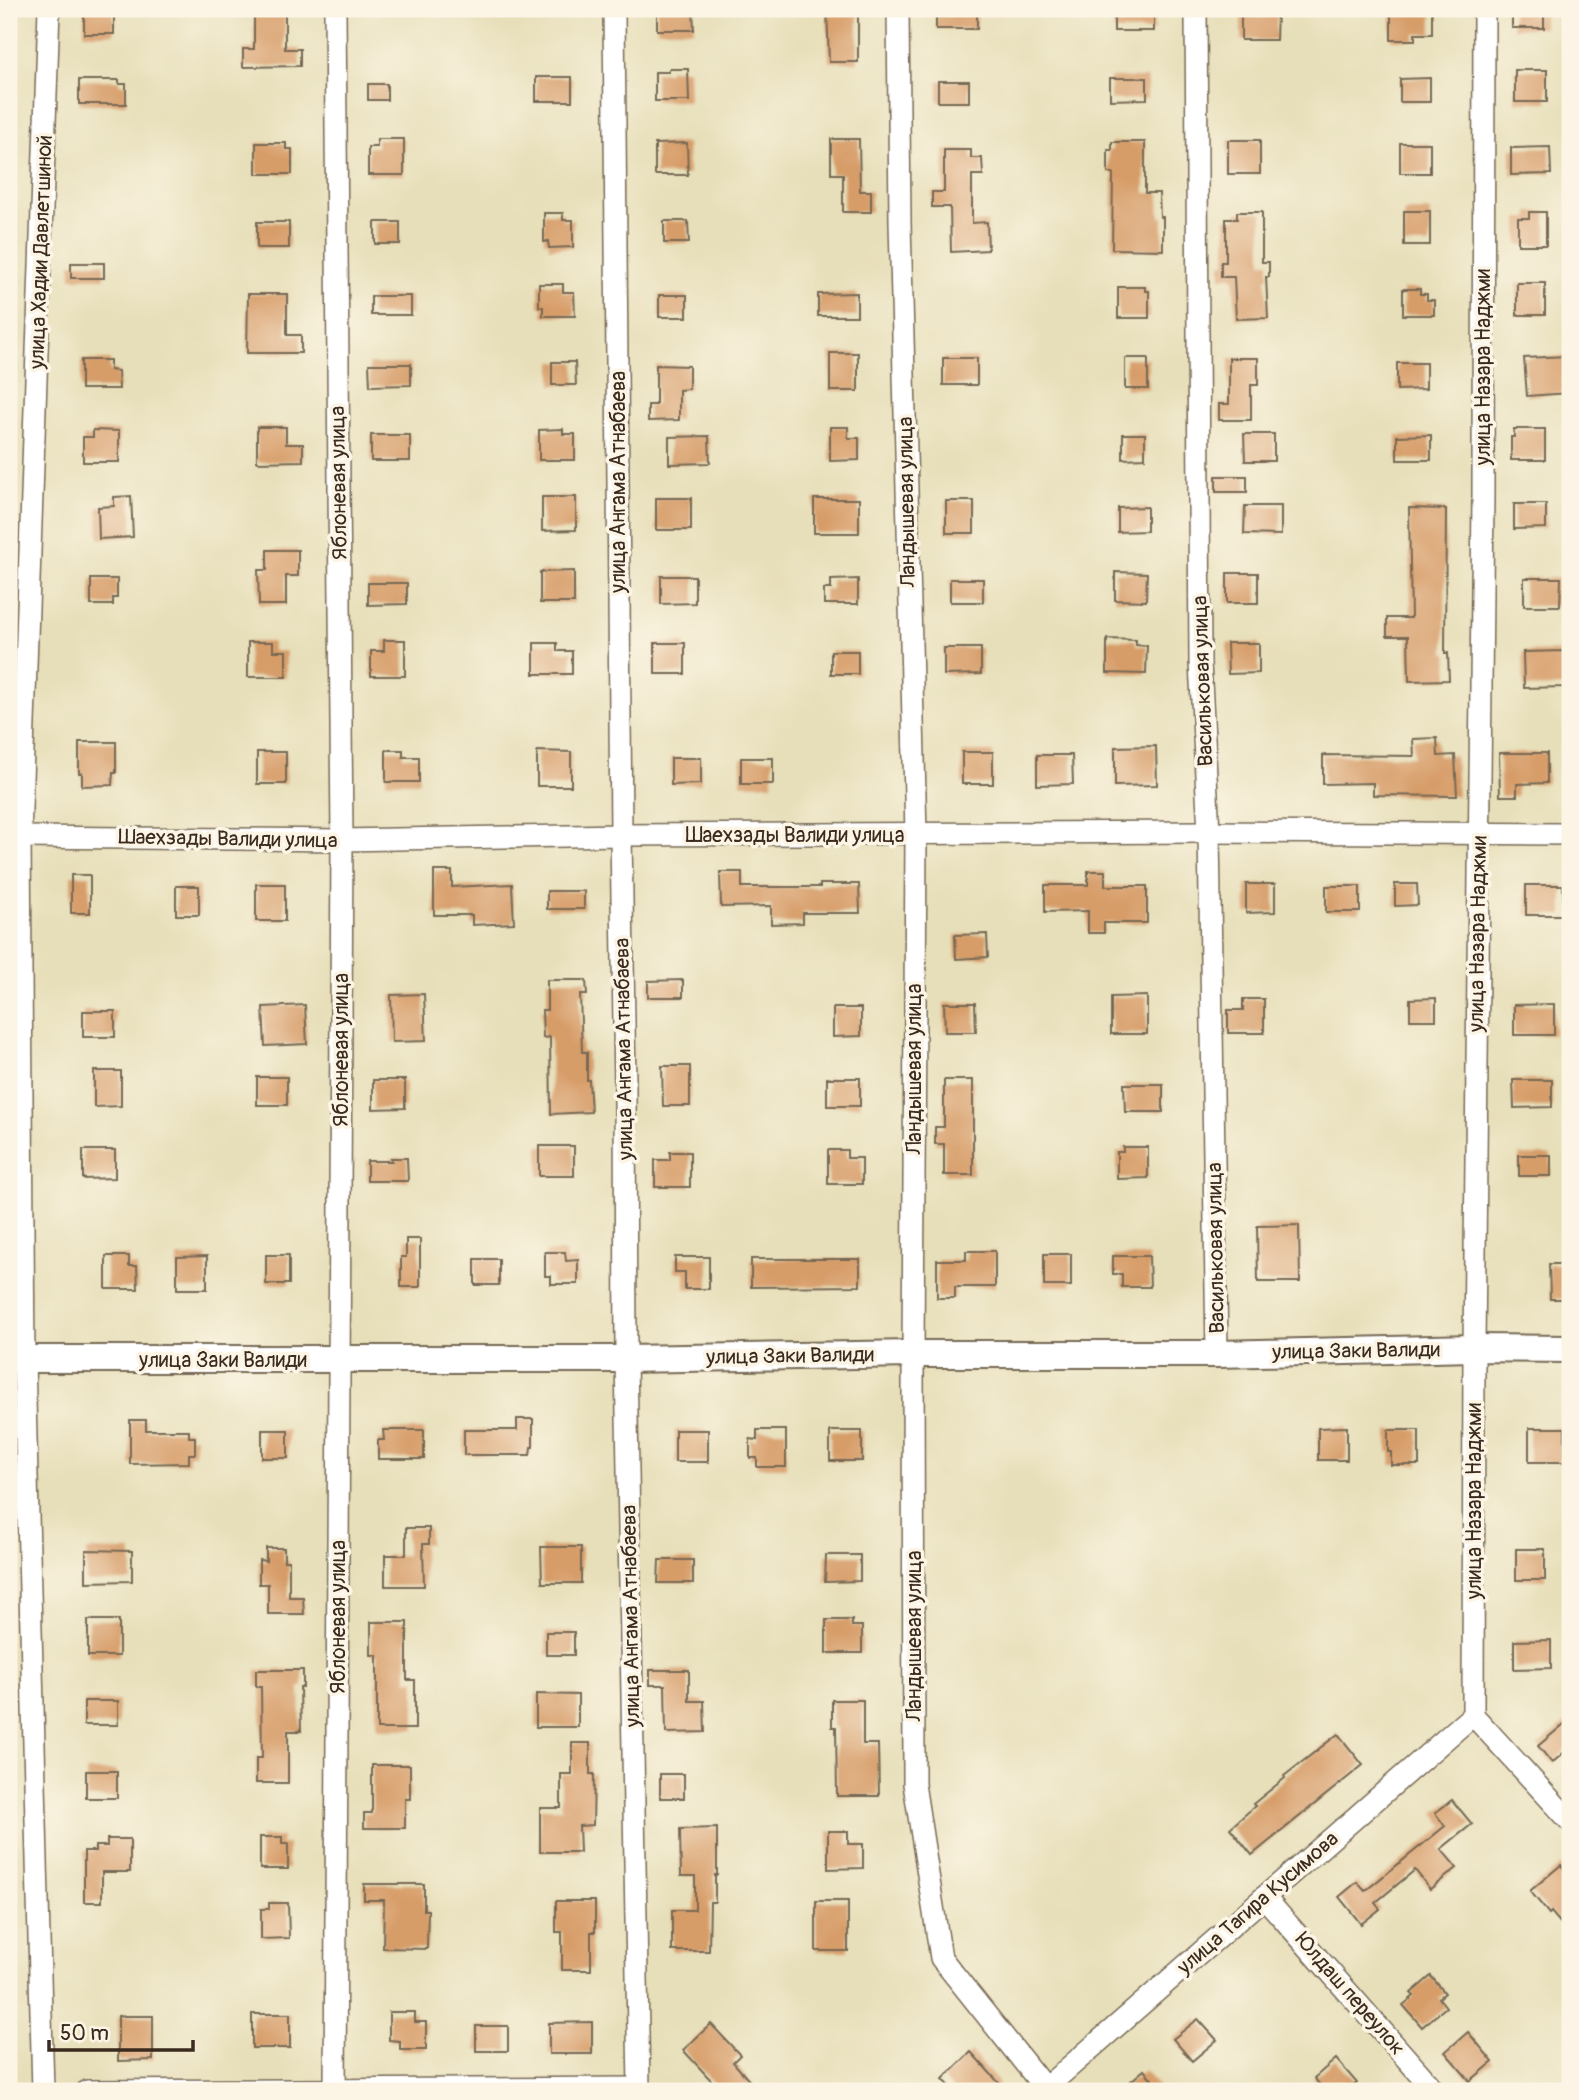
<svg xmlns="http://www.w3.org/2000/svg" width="1579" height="2100" viewBox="0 0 1579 2100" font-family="Pangolin,sans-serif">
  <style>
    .building { fill: #d79d69 }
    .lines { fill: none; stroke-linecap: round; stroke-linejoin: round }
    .minor-casing { stroke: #776954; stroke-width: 24 }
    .tertiary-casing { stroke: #776954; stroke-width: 30 }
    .minor { stroke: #fff; stroke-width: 21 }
    .tertiary { stroke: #fff; stroke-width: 26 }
    .labels { text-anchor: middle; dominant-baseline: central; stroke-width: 7; stroke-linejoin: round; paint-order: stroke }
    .street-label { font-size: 21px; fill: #3b2a1e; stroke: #fcf5e5 }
  </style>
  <rect width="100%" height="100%" fill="#fcf5e5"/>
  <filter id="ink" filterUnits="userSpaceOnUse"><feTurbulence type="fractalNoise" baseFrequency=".0143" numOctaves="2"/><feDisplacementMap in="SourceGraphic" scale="14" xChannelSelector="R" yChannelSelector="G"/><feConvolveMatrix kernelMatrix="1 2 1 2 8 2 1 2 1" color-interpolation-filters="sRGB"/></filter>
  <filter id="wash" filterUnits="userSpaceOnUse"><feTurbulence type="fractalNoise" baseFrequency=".00686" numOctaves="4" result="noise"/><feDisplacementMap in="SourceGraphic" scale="28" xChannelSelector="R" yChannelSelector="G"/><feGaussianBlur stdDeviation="1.57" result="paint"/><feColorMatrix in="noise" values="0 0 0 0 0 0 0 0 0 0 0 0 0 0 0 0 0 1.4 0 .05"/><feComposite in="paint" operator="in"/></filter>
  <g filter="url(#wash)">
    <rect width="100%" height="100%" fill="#e7dfb9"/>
    <g id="blocks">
      <g class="building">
        <polygon points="84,9 114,10 114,34 84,34"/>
        <polygon points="254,9 285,10 285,49 300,49 300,66 243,67 243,49 254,49"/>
        <polygon points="657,9 693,9 694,30 657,30"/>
        <polygon points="827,9 858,9 858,62 829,62"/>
        <polygon points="948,9 977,9 977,29 936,29 936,11 948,11"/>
        <rect x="1114" y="9" width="40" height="22"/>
        <polygon points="1391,9 1432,9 1432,34 1415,34 1415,40 1391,40"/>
        <rect x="1512" y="9" width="32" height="19"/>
        <polygon points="1241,11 1277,11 1276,40 1241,40"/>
        <polygon points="669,69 688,69 689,101 655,101 655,72 669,72"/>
        <rect x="1515" y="70" width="32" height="32"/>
        <rect x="536" y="77" width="36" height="24"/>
        <polygon points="1110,78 1147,78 1147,99 1110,100"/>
        <polygon points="1430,78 1430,102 1400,102 1400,79"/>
        <polygon points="79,80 119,80 119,84 126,84 126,104 79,104"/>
        <rect x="938" y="81" width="31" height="21"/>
        <rect x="368" y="84" width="19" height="16"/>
        <polygon points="377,139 404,139 404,175 368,175 368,147 377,147"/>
        <polygon points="831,139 859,139 860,191 871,191 871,212 843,212 843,174 831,174"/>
        <rect x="1228" y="140" width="32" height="34"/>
        <polygon points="1112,142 1145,142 1145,193 1159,193 1160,217 1163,217 1163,250 1112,249 1113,173 1108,173 1108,150 1112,150"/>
        <polygon points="256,143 286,143 286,149 292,149 292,174 256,174"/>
        <polygon points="687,143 688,175 655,175 655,144"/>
        <rect x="1400" y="143" width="30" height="30"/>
        <polygon points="1550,147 1551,174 1511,175 1511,148"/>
        <polygon points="944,150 971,150 971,158 982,158 983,175 972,175 972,223 987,222 988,250 951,252 950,207 932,207 932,192 944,192"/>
        <rect x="1404" y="211" width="26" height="34"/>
        <polygon points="1237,212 1262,212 1262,262 1269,262 1269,277 1266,277 1268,318 1236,319 1234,277 1221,277 1221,262 1226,262 1226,219 1237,219"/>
        <polygon points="1529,212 1546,212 1546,245 1518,245 1518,218 1529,218"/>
        <polygon points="544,213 563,213 563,220 573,220 573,247 549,248 548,241 544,242"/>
        <polygon points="664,221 688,221 689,243 664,243"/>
        <rect x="257" y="222" width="32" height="26"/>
        <rect x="375" y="222" width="25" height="22"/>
        <rect x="71" y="263" width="33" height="15"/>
        <rect x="1517" y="283" width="28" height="32"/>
        <polygon points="539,284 563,284 563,292 574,292 575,316 543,316 543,307 539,307"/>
        <polygon points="1118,287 1145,287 1145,291 1149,291 1149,318 1118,318"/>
        <polygon points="1403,289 1420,289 1420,294 1427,294 1427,300 1434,300 1434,315 1403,315"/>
        <polygon points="857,293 857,316 818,316 818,294"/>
        <polygon points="248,294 287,294 287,335 301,335 301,353 247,353"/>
        <rect x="659" y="295" width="28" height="22"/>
        <rect x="371" y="296" width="40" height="19"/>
        <rect x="830" y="353" width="28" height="38"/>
        <polygon points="1567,356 1569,393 1527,396 1524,358"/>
        <rect x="943" y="358" width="34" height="27"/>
        <rect x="1125" y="358" width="23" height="31"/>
        <polygon points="1229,358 1258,358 1258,385 1251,385 1251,420 1219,420 1219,404 1229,404"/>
        <polygon points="81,360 110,360 110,370 118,371 119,389 81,389"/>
        <polygon points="552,362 575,362 576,385 552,385"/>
        <polygon points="1397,363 1426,363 1426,389 1397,390"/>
        <polygon points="369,364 411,364 411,385 370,386"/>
        <polygon points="656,365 689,366 689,389 679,390 679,420 648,421 648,405 656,405"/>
        <polygon points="257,427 286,427 286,444 303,444 303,461 257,462"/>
        <polygon points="830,427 848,427 848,438 859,438 859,460 830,461"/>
        <polygon points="563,429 563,434 575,434 575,460 539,460 539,430"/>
        <polygon points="1514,429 1545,429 1545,460 1511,460 1511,437 1514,437"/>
        <polygon points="93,430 119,431 119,462 83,462 83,437 93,437"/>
        <polygon points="1123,434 1145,434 1145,458 1123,459"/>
        <polygon points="1244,434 1274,434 1274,461 1245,461"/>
        <rect x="371" y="435" width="39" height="26"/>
        <polygon points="1431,435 1431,460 1397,460 1397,436"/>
        <polygon points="709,436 710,463 669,464 669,437"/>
        <rect x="1216" y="476" width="31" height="16"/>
        <polygon points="131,496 133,537 99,539 98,507 114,506 114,497"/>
        <polygon points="542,497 576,497 576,530 542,531"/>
        <rect x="656" y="498" width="35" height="32"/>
        <rect x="814" y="499" width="45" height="34"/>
        <rect x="946" y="501" width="28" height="32"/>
        <polygon points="1514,504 1546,504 1546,528 1514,529"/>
        <polygon points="1245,506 1281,506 1281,535 1244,534"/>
        <polygon points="1147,507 1147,531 1118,532 1118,508"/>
        <polygon points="1409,508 1446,509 1445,653 1448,653 1449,680 1409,681 1408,636 1387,636 1387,618 1411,618"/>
        <polygon points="267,550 298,550 298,576 286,576 286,605 259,605 258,570 267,570"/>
        <polygon points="574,571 574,603 540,603 540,572"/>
        <polygon points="1115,572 1147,573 1146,601 1115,600"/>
        <rect x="1227" y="573" width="31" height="30"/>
        <polygon points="661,576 695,576 695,603 661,604"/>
        <polygon points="1524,578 1561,578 1560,606 1524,606"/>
        <polygon points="91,579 117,579 117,598 113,598 113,605 91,605"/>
        <polygon points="858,579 858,604 824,604 824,589 831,589 831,580"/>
        <rect x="950" y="579" width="33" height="23"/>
        <polygon points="368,583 407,583 407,604 368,605"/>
        <polygon points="1107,639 1136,640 1136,645 1147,646 1146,674 1107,673"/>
        <polygon points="384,640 405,640 405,676 371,676 371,651 384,651"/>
        <polygon points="248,642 273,642 273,651 286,651 286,677 248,677"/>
        <polygon points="534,643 557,643 557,651 572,651 572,674 534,674"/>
        <rect x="655" y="643" width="30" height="31"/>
        <polygon points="1227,643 1259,643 1259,673 1228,674"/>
        <polygon points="944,648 981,648 981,674 944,675"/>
        <rect x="831" y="651" width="27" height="23"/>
        <polygon points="1565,651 1565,687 1524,688 1523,652"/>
        <polygon points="1437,738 1438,756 1455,755 1457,796 1373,795 1373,783 1323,784 1323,755 1414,756 1413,739"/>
        <polygon points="79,742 116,742 116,773 113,773 112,785 82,786 82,773 79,773"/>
        <polygon points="1156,746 1157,785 1115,786 1115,747"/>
        <polygon points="386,750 403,750 403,757 419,757 419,782 386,782"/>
        <polygon points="537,751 571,752 571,786 537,786"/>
        <rect x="257" y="752" width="29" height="32"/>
        <rect x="962" y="752" width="31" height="32"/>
        <polygon points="1499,753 1547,753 1547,783 1517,784 1517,796 1500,796"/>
        <polygon points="1037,755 1072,755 1073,784 1037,785"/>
        <polygon points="671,758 701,758 701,784 671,785"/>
        <rect x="741" y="758" width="32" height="26"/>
        <polygon points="434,871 452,871 452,887 512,884 514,923 472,925 472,915 434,915"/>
        <polygon points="1088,871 1105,871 1105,886 1147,886 1147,923 1104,923 1104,933 1088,933 1088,911 1045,912 1045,885 1088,885"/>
        <polygon points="720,872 742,872 742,887 820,887 820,884 859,884 860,913 803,913 803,923 771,924 771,906 721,907"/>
        <rect x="71" y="875" width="19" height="38"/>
        <rect x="256" y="884" width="29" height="37"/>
        <polygon points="1246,884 1275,884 1275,912 1246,913"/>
        <polygon points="1395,884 1417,884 1418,905 1395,906"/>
        <rect x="1526" y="885" width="37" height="30"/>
        <rect x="176" y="886" width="23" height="29"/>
        <rect x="1326" y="886" width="34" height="26"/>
        <rect x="547" y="891" width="37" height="18"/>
        <polygon points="987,934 988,957 956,959 955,935"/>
        <polygon points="547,980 586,980 587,995 580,995 582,1052 587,1052 587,1080 589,1080 591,1112 551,1114 550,1037 543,1038 542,1010 547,1010"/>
        <polygon points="683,980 683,997 648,997 648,981"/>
        <polygon points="424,994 426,1041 392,1042 391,995"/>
        <polygon points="1147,996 1147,1034 1111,1034 1111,997"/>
        <polygon points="1436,998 1436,1020 1410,1020 1410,999"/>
        <polygon points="1243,999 1264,999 1264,1033 1228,1033 1228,1010 1243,1010"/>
        <polygon points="944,1003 975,1003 976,1032 945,1032"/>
        <polygon points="1554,1004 1554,1035 1514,1035 1514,1005"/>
        <polygon points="305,1005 307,1044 265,1046 263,1007"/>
        <polygon points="833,1008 861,1008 861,1036 833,1037"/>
        <rect x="83" y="1011" width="32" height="26"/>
        <polygon points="662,1066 690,1066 690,1106 663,1106"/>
        <polygon points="94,1071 121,1071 121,1106 94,1107"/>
        <rect x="257" y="1077" width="30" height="28"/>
        <rect x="827" y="1078" width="33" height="28"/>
        <polygon points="373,1080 405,1080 405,1108 373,1109"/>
        <polygon points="944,1080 973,1080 973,1175 944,1175 944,1144 935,1144 935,1127 944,1127"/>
        <polygon points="1513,1080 1552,1080 1552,1107 1514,1108"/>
        <polygon points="1124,1084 1163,1084 1163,1112 1125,1112"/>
        <rect x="539" y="1146" width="35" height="30"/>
        <polygon points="1123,1147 1148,1147 1148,1178 1117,1179 1117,1152 1123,1152"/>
        <polygon points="83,1150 115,1150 115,1178 83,1179"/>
        <polygon points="828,1150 847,1150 847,1158 862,1158 862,1184 828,1184"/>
        <polygon points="670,1152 690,1152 690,1187 655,1187 655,1160 670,1160"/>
        <rect x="1519" y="1155" width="32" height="21"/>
        <polygon points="391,1158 407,1158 408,1181 367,1181 367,1161 392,1161"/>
        <polygon points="1299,1225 1300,1282 1258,1282 1257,1226"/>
        <polygon points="406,1239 420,1239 420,1287 401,1287 401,1257 406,1257"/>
        <polygon points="966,1251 995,1251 995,1287 955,1287 955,1298 937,1298 937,1260 966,1260"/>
        <polygon points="545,1252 565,1252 566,1261 578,1260 578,1284 551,1284 551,1276 545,1276"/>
        <rect x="1044" y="1254" width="27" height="32"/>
        <rect x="266" y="1255" width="23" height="29"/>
        <polygon points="106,1256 129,1256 129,1266 137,1266 138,1289 106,1289"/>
        <polygon points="207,1256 207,1289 177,1289 177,1257"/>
        <polygon points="1113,1256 1149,1256 1150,1287 1122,1287 1122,1274 1113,1274"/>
        <polygon points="675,1257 709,1257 709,1289 685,1289 685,1272 675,1272"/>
        <rect x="475" y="1259" width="24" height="26"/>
        <polygon points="751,1259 860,1259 860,1286 751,1287"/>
        <polygon points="1549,1264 1570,1264 1570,1299 1550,1299"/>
        <polygon points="517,1419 533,1419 533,1447 531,1447 530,1455 464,1455 464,1430 517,1430"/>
        <polygon points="130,1420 146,1420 146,1430 189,1430 189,1437 195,1437 195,1454 189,1454 189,1463 130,1464"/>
        <polygon points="1347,1427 1347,1460 1318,1460 1318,1428"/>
        <rect x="1529" y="1428" width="36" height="34"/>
        <rect x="262" y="1430" width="26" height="28"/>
        <polygon points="383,1430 424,1430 424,1459 378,1459 378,1440 384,1440"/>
        <rect x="675" y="1430" width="33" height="32"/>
        <polygon points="757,1430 786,1430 786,1467 757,1467 757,1458 750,1458 750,1439 757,1440"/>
        <polygon points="1388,1430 1419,1430 1419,1465 1391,1465 1391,1452 1388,1452"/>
        <rect x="830" y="1431" width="32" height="30"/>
        <polygon points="406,1528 429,1528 429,1544 423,1544 424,1586 385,1586 385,1555 406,1555"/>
        <polygon points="541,1547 581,1547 581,1583 542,1583"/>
        <polygon points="266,1548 284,1548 284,1561 289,1561 289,1597 303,1597 304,1614 268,1614 268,1584 259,1584 259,1560 266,1561"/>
        <rect x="1516" y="1549" width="29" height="31"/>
        <polygon points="86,1550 132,1551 132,1581 86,1582"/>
        <polygon points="826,1555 860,1555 860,1581 825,1582"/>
        <polygon points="659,1560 693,1560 693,1583 658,1583"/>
        <rect x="88" y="1620" width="31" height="36"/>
        <polygon points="826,1620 852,1620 852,1626 862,1626 862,1653 826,1653"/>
        <polygon points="371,1622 407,1622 407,1680 415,1680 415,1729 377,1729 377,1655 371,1655"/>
        <rect x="546" y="1632" width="28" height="23"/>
        <polygon points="1551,1640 1551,1668 1514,1669 1514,1641"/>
        <polygon points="256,1670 303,1670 303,1687 300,1687 301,1731 288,1731 288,1783 256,1783 256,1758 262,1758 261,1687 256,1687"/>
        <polygon points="650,1670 689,1670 689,1701 704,1701 705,1732 666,1733 665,1685 650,1685"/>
        <polygon points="536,1694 578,1695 578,1727 536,1727"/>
        <polygon points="832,1700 863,1700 863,1744 878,1744 879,1796 837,1796 836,1727 832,1727"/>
        <rect x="84" y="1701" width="34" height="24"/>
        <polygon points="1570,1719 1570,1747 1552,1763 1538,1746"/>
        <polygon points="1338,1734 1363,1765 1252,1855 1230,1828 1255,1806 1253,1804 1285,1778 1284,1776"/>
        <polygon points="572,1743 590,1743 590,1774 594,1774 593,1825 579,1826 580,1852 540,1852 540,1808 561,1808 561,1774 572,1774"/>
        <polygon points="372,1765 410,1765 410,1799 405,1799 405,1828 364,1828 364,1813 372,1813"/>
        <rect x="86" y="1771" width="31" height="27"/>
        <rect x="660" y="1774" width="24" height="24"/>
        <polygon points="1452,1800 1472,1824 1441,1849 1457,1868 1430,1889 1415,1870 1375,1903 1380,1909 1361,1924 1339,1897 1357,1882 1365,1891 1445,1826 1435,1813"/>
        <polygon points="717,1828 717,1875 715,1875 715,1902 710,1902 709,1951 672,1951 672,1910 695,1910 695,1876 681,1876 680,1829"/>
        <polygon points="828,1831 848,1831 848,1844 863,1844 863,1868 828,1869"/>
        <polygon points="260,1837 282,1837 282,1844 288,1844 288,1869 260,1869"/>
        <polygon points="107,1839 130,1839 130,1872 102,1872 102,1902 84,1902 84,1851 95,1851 95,1846 107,1846"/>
        <polygon points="1561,1865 1570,1876 1570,1934 1551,1912 1549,1914 1530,1891"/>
        <polygon points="364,1884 424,1884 424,1910 428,1910 427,1949 383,1948 384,1900 364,1900"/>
        <polygon points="556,1901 595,1901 595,1932 591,1932 591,1970 562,1970 562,1932 556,1932"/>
        <rect x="816" y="1901" width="32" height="50"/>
        <polygon points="269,1903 288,1903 289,1938 261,1939 261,1909 269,1909"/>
        <polygon points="1431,1976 1445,1993 1439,1998 1446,2007 1422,2027 1403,2005 1414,1996 1411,1993"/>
        <polygon points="389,2012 415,2012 415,2022 426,2022 426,2050 400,2050 400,2041 389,2040"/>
        <rect x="252" y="2014" width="38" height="34"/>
        <polygon points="118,2016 153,2016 153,2060 118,2061"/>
        <polygon points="1198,2019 1217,2040 1192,2061 1173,2039"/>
        <polygon points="592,2022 592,2054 549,2054 549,2023"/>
        <polygon points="711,2024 740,2055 733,2062 758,2091 721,2091 683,2050"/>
        <rect x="476" y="2026" width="32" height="25"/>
        <polygon points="1468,2032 1493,2062 1470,2081 1445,2052"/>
        <polygon points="971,2052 1000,2084 992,2091 954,2091 943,2079"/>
        <polygon points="1336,2059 1357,2083 1347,2091 1325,2091 1314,2078"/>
        <polygon points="1144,2070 1162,2091 1119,2091"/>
      </g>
    </g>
  </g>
  <g filter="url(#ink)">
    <use href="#blocks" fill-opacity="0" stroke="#776954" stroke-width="2"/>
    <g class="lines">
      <g class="minor-casing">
        <g id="minor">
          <polyline points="614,9 621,835 625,1086 626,1359 639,2088"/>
          <polyline points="898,9 900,222 916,834 913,1354 914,1784 941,1958 1047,2091"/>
          <polyline points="1196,9 1200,663 1209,832 1217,1354"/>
          <polyline points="1484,9 1483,496 1474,1348 1473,1715 1570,1821"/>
          <polyline points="20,837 342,840 621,835 1209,832 1570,834"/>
          <polyline points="1264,1897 1435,2091"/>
          <polyline points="43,2091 24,1360 20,837 49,9"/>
          <polyline points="87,2091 639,2088 642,2091"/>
          <polyline points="335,2091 342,840 335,9"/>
          <polyline points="1042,2091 1473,1715"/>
        </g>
      </g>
      <g class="tertiary-casing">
        <polyline id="tertiary" points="9,1359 626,1359 913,1354 1217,1354 1474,1348 1570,1349"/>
      </g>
      <use href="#minor" class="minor"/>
      <use href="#tertiary" class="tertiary"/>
    </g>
  </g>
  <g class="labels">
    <g class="street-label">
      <text transform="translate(41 252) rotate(-88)">улица Хадии Давлетшиной</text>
      <text transform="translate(1483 367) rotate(-90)">улица Назара Наджми</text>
      <text transform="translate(618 482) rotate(-90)">улица Ангама Атнабаева</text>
      <text transform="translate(339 483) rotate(-91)">Яблоневая улица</text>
      <text transform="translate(907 502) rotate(-91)">Ландышевая улица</text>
      <text transform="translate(1203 681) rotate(-92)">Васильковая улица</text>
      <text x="795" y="835">Шаехзады Валиди улица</text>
      <text transform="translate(228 839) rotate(1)">Шаехзады Валиди улица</text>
      <text transform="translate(1478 934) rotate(-89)">улица Назара Наджми</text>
      <text transform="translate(624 1049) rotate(-91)">улица Ангама Атнабаева</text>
      <text transform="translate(341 1050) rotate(-90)">Яблоневая улица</text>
      <text transform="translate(914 1069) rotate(-90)">Ландышевая улица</text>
      <text transform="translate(1216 1248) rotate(-91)">Васильковая улица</text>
      <text transform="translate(1356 1351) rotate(-1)">улица Заки Валиди</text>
      <text transform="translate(790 1356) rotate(-1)">улица Заки Валиди</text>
      <text x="223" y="1360">улица Заки Валиди</text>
      <text transform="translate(1474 1501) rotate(-90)">улица Назара Наджми</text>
      <text transform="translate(631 1616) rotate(-91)">улица Ангама Атнабаева</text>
      <text transform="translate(338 1617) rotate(-90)">Яблоневая улица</text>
      <text transform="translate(914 1636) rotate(-90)">Ландышевая улица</text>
      <text transform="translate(1258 1903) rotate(-41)">улица Тагира Кусимова</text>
      <text transform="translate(1350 1994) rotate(49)">Юлдаш переулок</text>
    </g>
  </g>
  <rect width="1579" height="2100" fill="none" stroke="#fcf5e5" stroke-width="35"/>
  <path d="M49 2040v10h144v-10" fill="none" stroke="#3b2a1e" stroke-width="3.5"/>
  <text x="60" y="2040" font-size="21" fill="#3b2a1e" stroke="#fcf5e5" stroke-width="5" paint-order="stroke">50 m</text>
</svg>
